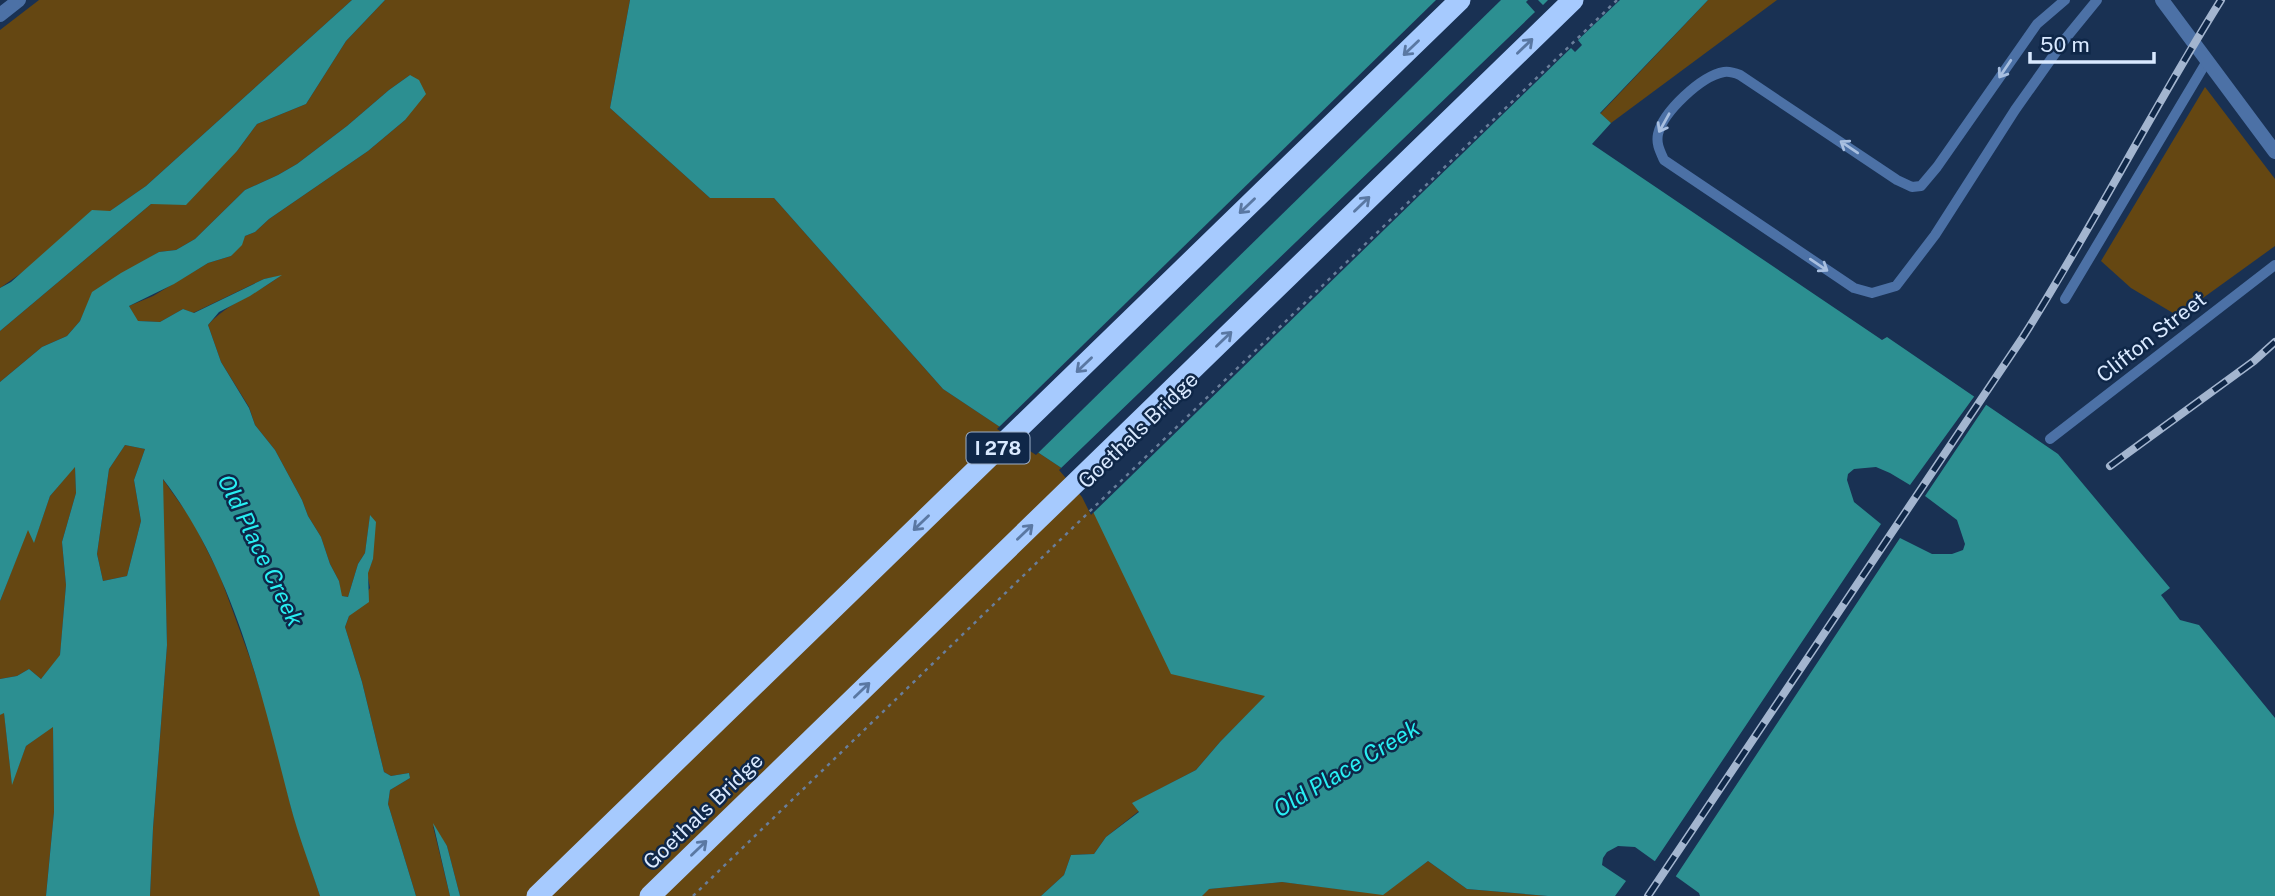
<svg xmlns="http://www.w3.org/2000/svg" width="2275" height="896" viewBox="0 0 2275 896" font-family="'Public Sans',sans-serif">
  <style>
    .green { fill: #654712 }
    .water { fill: #2c8f91; fill-rule: evenodd }
    .pier { fill: #193153 }
    .lines { fill: none; stroke-linecap: round; stroke-linejoin: round }
    .path { stroke: #697e9b; stroke-width: 2.5; stroke-dasharray: 3.5 5; stroke-linecap: butt }
    .service { stroke: #4c71a6; stroke-width: 10 }
    .minor { stroke: #4c71a6; stroke-width: 14 }
    .motorway { stroke: #a6cafe; stroke-width: 21 }
    .rail-casing { stroke: #a3b5cf; stroke-width: 8 }
    .rail { stroke: #0f2748; stroke-width: 5; stroke-dasharray: 16; stroke-linecap: butt }
    .oneway { stroke: #5a78a3 }
    .oneway2 { stroke: #a8bfe0 }
    .labels { text-anchor: middle; dominant-baseline: central; stroke-width: 5; stroke-linejoin: round; paint-order: stroke }
    .shield { fill: #0f2748; stroke: #9cafc8; stroke-width: 2 }
    .shield-label { font-size: 19px; font-weight: bold; fill: #d9e9ff }
    .street-label { font-size: 21px; fill: #d9e9ff; stroke: #0f2748 }
    .water-label { font-size: 23px; font-style: italic; fill: #28eff3; stroke: #0f2748 }
  </style>
  <rect width="100%" height="100%" fill="#193153"/>
  <g class="green">
    <polygon points="39,0 352,0 146,186 0,288 0,30"/>
    <path d="M385 0H630L610 108 710 198H774L943 389 1063 469 1266 696 1220 742 1196 770 1133 803 1139 811 1106 837 1094 854 1071 855 1064 875 1041 896H460L447 846 433 826 450 896H416L388 804 390 790 410 778 409 773 391 776 384 772 362 682 345 627 349 616 370 588 367 573 373 559 370 516 365 553 358 564 348 597 341 596 339 581 330 564 321 537 308 516 302 500 275 450 255 425 249 407 221 362 208 325C227 303 257 294 280 276L264 279 193 313 183 309 160 322 137 321 129 306 153 296 208 263 231 256 245 236 255 232 269 219 368 151 405 120 410 75 389 90 347 126 297 164 278 175 245 190 195 239 176 250 159 252 93 292 80 321 67 336 42 347 0 382V331L151 204 237 151 257 124 306 104 346 41Z"/>
    <polygon points="1708,0 1777,0 1611,123 1600,114"/>
    <polygon points="2205,87 2275,179 2275,246 2178,316 2131,288 2101,261"/>
    <polygon points="125,445 145,449 134,480 141,521 127,576 103,581 97,554 109,469"/>
    <polygon points="75,466 76,493 62,542 66,585 60,656 41,679 29,669 17,676 0,679 0,601 28,528 34,542 50,496"/>
    <polygon points="162,478 192,520 220,576 251,661 273,731 291,807 320,896 150,896 153,828 167,645"/>
    <polygon points="4,712 12,783 26,746 53,726 54,812 46,896 0,896 0,715"/>
    <polygon points="1428,861 1467,889 1548,896 1202,896 1208,889 1282,882 1383,894"/>
  </g>
  <g class="water">
    <polygon points="352,0 385,0 346,41 306,104 257,124 237,151 186,205 151,204 0,331 0,288 11,282 92,210 110,211 146,186"/>
    <polygon points="630,0 1708,0 1600,113 1611,123 1592,144 1882,340 1887,337 2058,454 2170,588 2161,595 2180,620 2199,625 2275,718 2275,896 1700,896 1699,893 1635,847 1618,846 1607,852 1603,858 1602,865 1626,881 1615,896 1548,896 1467,889 1428,861 1383,895 1282,882 1209,889 1202,896 1041,896 1064,875 1071,855 1094,854 1106,837 1139,812 1132,803 1196,770 1220,742 1265,696 1171,674 1085,495 1063,469 943,389 774,198 710,198 610,108"/>
    <path d="M410 75 419 80 426 94 405 120 368 151 269 219 255 232 245 236 242 245 231 256 208 263 174 284 129 306 138 321 160 322 183 309 194 313 264 279 282 275 250 296 219 312 208 325 221 362 249 408 255 425 275 450 302 500 308 516 321 537 330 564 339 581 342 596 348 597 358 564 365 553 370 515 376 522 373 559 368 573 369 602 349 616 345 627 362 682 384 772 391 776 409 773 410 778 390 790 388 804 416 896H320C310 865 298 835 290 804 261 692 235 573 163 479L167 645 153 828 150 896H46L54 812 53 727 26 746 12 785 4 713 0 715V679L17 676 29 669 41 679 60 655 66 585 62 542 76 493 75 467 50 496 34 543 28 530 0 601V382L42 347 67 336 80 321 92 292 121 273 159 252 176 250 195 239 245 190 278 175 297 164 347 126 389 90ZM125 445 145 449 134 480 141 521 127 576 103 581 97 554 109 469Z"/>
    <polygon points="433,823 447,846 460,896 450,896"/>
  </g>
  <g class="pier">
    <polygon points="1436,0 1501,0 1036,455 997,429"/>
    <polygon points="1528,0 1538,0 1543,5 1548,0 1620,0 1578,40 1582,45 1575,52 1571,48 1091,515 1082,497 1059,470 1535,12 1526,2"/>
    <polygon points="1976,394 1988,402 1925,496 1957,520 1965,544 1963,550 1952,554 1932,554 1900,538 1674,879 1653,864 1881,524 1854,502 1847,480 1848,474 1854,469 1876,467 1890,473 1910,485"/>
  </g>
  <g class="lines">
    <polyline class="path" points="693,896 1617,0"/>
    <g class="service">
      <path d="M2065 0 2037 24 1937 167 1921 186 1912 187 1897 180 1740 75C1735 73 1730 71 1724 72 1701 76 1663 112 1658 134 1656 144 1660 151 1664 160L1854 288 1872 293 1896 286 1935 235 2015 110 2066 38 2097 0"/>
      <polyline points="2065,299 2207,61"/>
      <polyline points="2050,439 2275,265"/>
    </g>
    <g class="minor">
      <polyline points="2162,0 2275,152"/>
      <polyline points="0,15 19,0"/>
    </g>
    <g class="motorway">
      <polyline points="537,896 1460,0"/>
      <polyline points="650,896 1573,0"/>
    </g>
    <g class="rail-casing">
      <g id="rail">
        <polyline points="2110,466 2254,361 2275,342"/>
        <path d="M1648 896 2023 337C2093 226 2152 110 2221 0"/>
      </g>
    </g>
    <use href="#rail" class="rail"/>
  </g>
  <defs><path id="oneway-shaft" d="M-6 0H5M1.5-3L5.5 0L1.5 3" fill="none" stroke-width="1.6" stroke-linecap="round" stroke-linejoin="round" transform="scale(1.75)"/></defs>
  <g class="oneway">
    <use href="#oneway-shaft" transform="translate(1525 46) rotate(-44)"/>
    <use href="#oneway-shaft" transform="translate(1411 48) rotate(136)"/>
    <use href="#oneway-shaft" transform="translate(1362 204) rotate(-44)"/>
    <use href="#oneway-shaft" transform="translate(1247 206) rotate(136)"/>
    <use href="#oneway-shaft" transform="translate(1224 339) rotate(-44)"/>
    <use href="#oneway-shaft" transform="translate(1084 365) rotate(136)"/>
    <use href="#oneway-shaft" transform="translate(921 523) rotate(136)"/>
    <use href="#oneway-shaft" transform="translate(1025 532) rotate(-44)"/>
    <use href="#oneway-shaft" transform="translate(862 690) rotate(-44)"/>
    <use href="#oneway-shaft" transform="translate(699 848) rotate(-44)"/>
  </g>
  <g class="oneway2">
    <use href="#oneway-shaft" transform="translate(2005 69) rotate(124)"/>
    <use href="#oneway-shaft" transform="translate(1664 123) rotate(119)"/>
    <use href="#oneway-shaft" transform="translate(1849 147) rotate(-146)"/>
    <use href="#oneway-shaft" transform="translate(1819 265) rotate(34)"/>
  </g>
  <g class="labels">
    <rect class="shield" x="966.5" y="432.5" width="63" height="31" rx="5"/>
    <g class="shield-label">
      <text x="998" y="448">I 278</text>
    </g>
    <g class="street-label">
      <text transform="translate(2151 337) rotate(-38)">Clifton Street</text>
      <text transform="translate(1138 430) rotate(-44)">Goethals Bridge</text>
      <text transform="translate(703 811) rotate(-44)">Goethals Bridge</text>
    </g>
    <g class="water-label">
      <text transform="translate(261 550) rotate(64)">Old Place Creek</text>
      <text transform="translate(1346 768) rotate(-31)">Old Place Creek</text>
    </g>
  </g>
  <path d="M2030 52v10h124v-10" fill="none" stroke="#d9e9ff" stroke-width="3.5"/>
  <text x="2040" y="52" font-size="21" fill="#d9e9ff" stroke="#0f2748" stroke-width="5" paint-order="stroke">50 m</text>
</svg>
